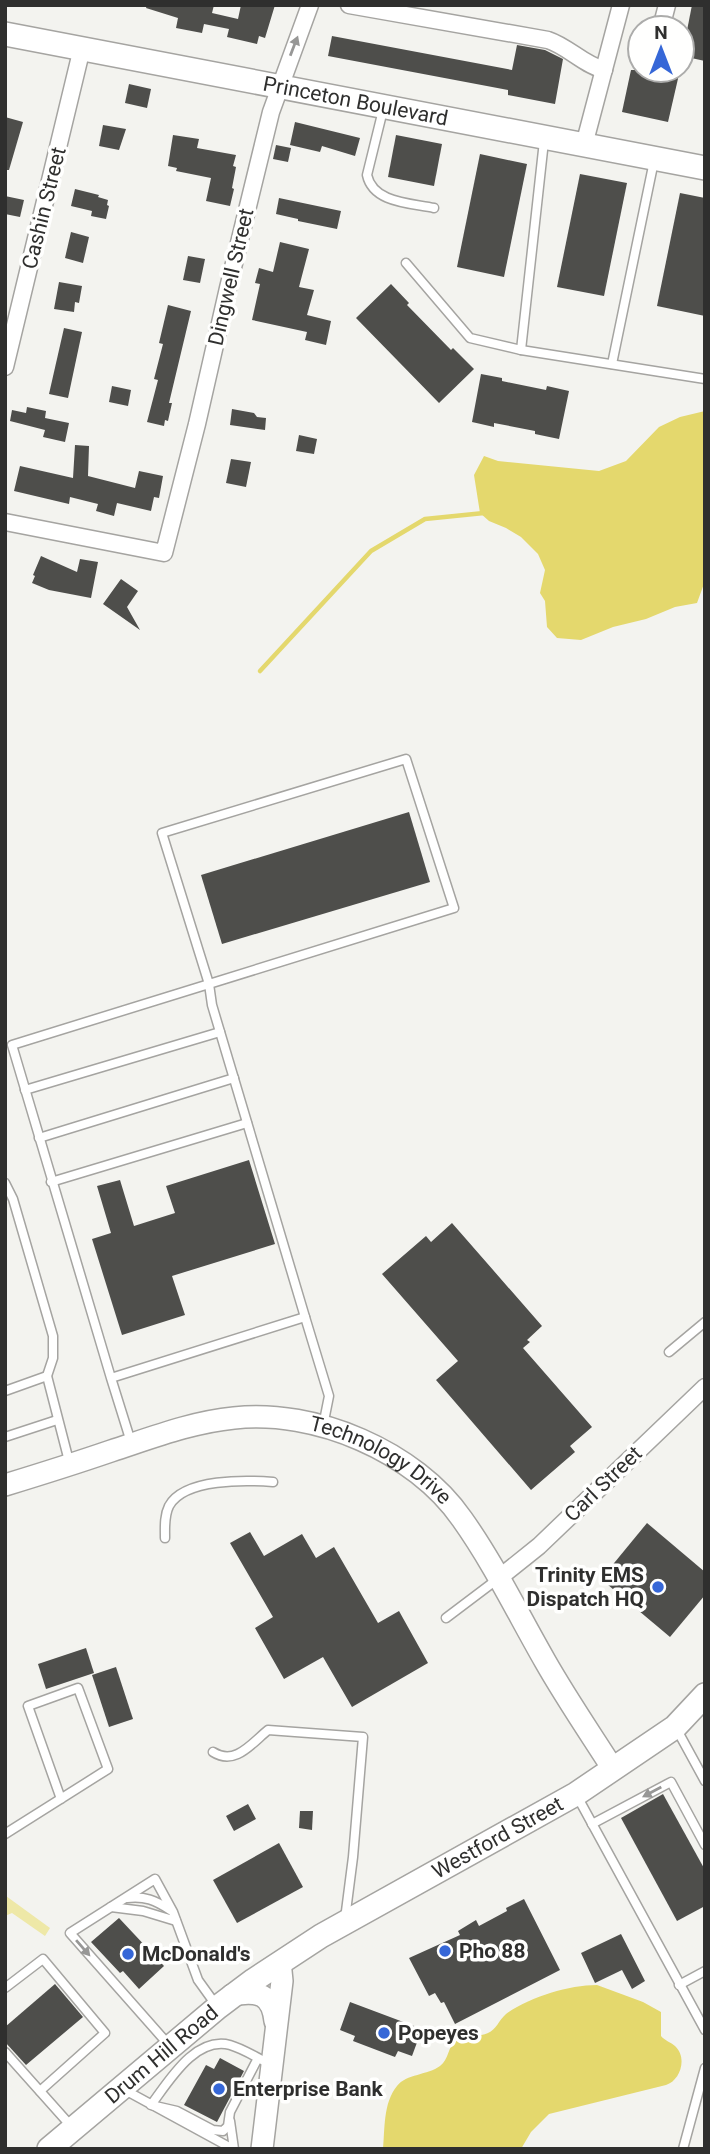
<svg xmlns="http://www.w3.org/2000/svg" width="710" height="2154" viewBox="0 0 710 2154" font-family="Roboto,sans-serif">
  <style>
    .green { fill: #eee8a7 }
    .water { fill: #e4d86d }
    .lines { fill: none; stroke-linecap: round; stroke-linejoin: round }
    .stream { stroke: #e4d86d; stroke-width: 4.5 }
    .building { fill: #4e4e4b }
    .service-casing { stroke: #a5a4a1; stroke-width: 11 }
    .minor-casing { stroke: #a5a4a1; stroke-width: 19 }
    .tertiary-casing { stroke: #a5a4a1; stroke-width: 24 }
    .secondary-casing { stroke: #a5a4a1; stroke-width: 26 }
    .service { stroke: #fff; stroke-width: 8 }
    .minor { stroke: #fff; stroke-width: 16 }
    .tertiary { stroke: #fff; stroke-width: 21 }
    .secondary { stroke: #fff; stroke-width: 23 }
    .oneway { fill: #979796 }
    .poi-dot { fill: #3667d7; stroke: #fffffe; stroke-width: 2.5 }
    .labels { text-anchor: middle; dominant-baseline: central; stroke-width: 7; stroke-linejoin: round; paint-order: stroke }
    .street-label { font-size: 21px; fill: #2f2f2e; stroke: #fffffe }
    .poi-label { font-size: 21px; font-weight: bold; fill: #2f2f2e; stroke: #fffffe; text-anchor: start }
  </style>
  <rect width="100%" height="100%" fill="#f3f3ef"/>
  <polygon class="green" points="6,1896 50,1928 45,1936 12,1913 5,1916"/>
  <g class="water">
    <polygon points="705,411 705,581 697,603 675,607 646,619 613,627 581,640 557,638 547,627 545,601 540,593 545,570 538,554 521,537 506,528 489,521 480,513 474,475 484,456 498,461 599,471 626,461 659,427 680,417"/>
    <path d="M597 1985 643 2002 661 2012V2036C665 2041 671 2042 675 2046 688 2058 680 2081 666 2085L549 2114 531 2132 521 2149H383C385 2129 383 2103 397 2086 406 2074 428 2075 440 2066 449 2060 448 2045 457 2039 465 2032 478 2038 488 2033 496 2030 499 2020 506 2014 530 1997 568 1985 597 1985Z"/>
  </g>
  <g class="lines">
    <polyline class="stream" points="260,671 371,551 425,519 484,513"/>
  </g>
  <g class="building">
    <polygon points="147,5 214,5 212,13 238,19 241,5 275,5 265,38 259,36 257,44 227,37 229,29 204,24 202,33 176,28 178,18 146,8"/>
    <polygon points="692,5 705,5 705,61 682,56"/>
    <polygon points="332,36 512,70 517,45 545,50 563,59 555,104 508,95 508,90 328,56"/>
    <polygon points="631,70 680,70 668,122 622,112"/>
    <polygon points="129,84 151,89 147,108 125,103"/>
    <polygon points="5,117 23,122 9,170 5,170"/>
    <polygon points="295,122 360,138 355,156 322,146 320,152 290,145"/>
    <polygon points="103,125 126,129 119,150 99,146"/>
    <polygon points="173,135 199,139 197,148 236,155 233,166 236,167 232,188 234,189 230,206 206,201 211,178 176,171 177,168 168,166"/>
    <polygon points="396,135 442,144 434,186 388,177"/>
    <polygon points="276,145 291,148 288,162 273,159"/>
    <polygon points="480,154 527,164 504,277 457,267"/>
    <polygon points="580,174 627,183 604,296 557,287"/>
    <polygon points="75,189 99,195 98,197 108,200 107,205 109,206 106,219 91,216 92,211 71,206"/>
    <polygon points="680,193 705,198 705,316 657,306"/>
    <polygon points="5,196 24,200 20,217 5,214"/>
    <polygon points="279,198 341,211 337,229 298,221 298,219 276,214"/>
    <polygon points="71,232 89,237 83,263 65,258"/>
    <polygon points="280,242 309,249 299,287 314,290 307,315 331,321 326,345 305,340 307,332 252,320 260,284 255,283 259,268 273,272"/>
    <polygon points="188,256 205,259 200,283 183,280"/>
    <polygon points="59,282 82,286 79,303 75,302 74,312 54,309"/>
    <polygon points="391,284 409,303 407,305 451,350 453,348 474,369 439,403 356,318"/>
    <polygon points="168,305 191,311 169,403 172,403 168,421 165,420 164,426 147,422 158,380 154,379 163,344 159,343"/>
    <polygon points="64,328 82,332 68,398 49,394"/>
    <polygon points="481,374 502,378 502,381 546,390 547,386 569,391 559,439 535,434 535,431 494,423 494,427 472,422"/>
    <polygon points="112,386 131,390 128,406 109,402"/>
    <polygon points="27,407 46,411 45,418 69,423 65,442 43,437 45,430 10,421 12,410 26,413"/>
    <polygon points="232,409 254,413 257,417 266,418 265,430 230,425"/>
    <polygon points="299,435 317,439 314,454 296,451"/>
    <polygon points="75,445 89,446 88,476 135,488 139,471 163,476 159,498 154,497 151,511 117,503 114,516 96,511 98,504 70,497 69,504 14,491 20,466 73,478"/>
    <polygon points="231,459 251,462 246,487 226,483"/>
    <polygon points="41,556 77,572 80,559 98,562 91,598 49,590 32,583 35,576 33,575"/>
    <polygon points="121,579 138,591 127,607 140,630 103,604"/>
    <polygon points="409,812 430,882 222,944 201,875"/>
    <polygon points="249,1160 275,1244 172,1276 185,1315 122,1335 92,1239 111,1233 97,1186 120,1180 134,1226 175,1213 166,1186"/>
    <polygon points="452,1223 542,1326 527,1340 530,1342 523,1348 592,1427 570,1446 575,1452 531,1490 436,1380 458,1361 382,1274 426,1236 431,1242"/>
    <polygon points="647,1523 705,1572 705,1595 670,1637 601,1579"/>
    <polygon points="250,1532 264,1556 302,1534 316,1558 334,1547 378,1623 399,1611 428,1663 352,1707 323,1657 284,1679 255,1628 273,1617 230,1543"/>
    <polygon points="86,1648 94,1673 46,1689 38,1664"/>
    <polygon points="116,1667 133,1719 109,1727 92,1675"/>
    <polygon points="663,1794 705,1870 705,1906 677,1921 621,1818"/>
    <polygon points="248,1804 256,1819 234,1831 226,1816"/>
    <polygon points="300,1811 313,1811 312,1830 299,1828"/>
    <polygon points="279,1843 303,1887 237,1923 213,1880"/>
    <polygon points="524,1899 560,1970 455,2024 444,2002 441,2003 435,1993 429,1996 409,1958 460,1935 458,1931 476,1920 479,1926 507,1911 506,1908"/>
    <polygon points="119,1918 164,1966 139,1989 123,1971 120,1973 91,1942"/>
    <polygon points="621,1934 645,1981 632,1989 622,1970 595,1983 581,1953"/>
    <polygon points="55,1984 83,2017 26,2065 5,2042 5,2027"/>
    <polygon points="350,2002 422,2029 412,2056 398,2051 395,2057 353,2041 355,2036 340,2030"/>
    <polygon points="220,2058 244,2071 217,2122 184,2105 206,2065 214,2069"/>
  </g>
  <g class="lines">
    <g class="service-casing">
      <g id="service">
        <path d="M383 110 367 175C373 203 410 203 434 208"/>
        <polyline points="406,263 470,338 521,350 705,379"/>
        <polyline points="521,350 544,141"/>
        <polyline points="612,364 654,161"/>
        <polyline points="25,1090 220,1032"/>
        <polyline points="39,1138 234,1078"/>
        <polyline points="51,1182 247,1123"/>
        <polyline points="5,1183 13,1199 53,1336 53,1358 47,1376 70,1465"/>
        <polyline points="305,1317 329,1396 323,1426"/>
        <polyline points="669,1352 705,1322"/>
        <polyline points="111,1378 12,1045 209,984 162,833 406,759 454,908 209,984 212,1005 305,1317 111,1378 131,1442"/>
        <polyline points="5,1391 47,1376"/>
        <polyline points="5,1437 57,1420"/>
        <path d="M165 1538C165 1528 164 1516 169 1506 184 1478 247 1480 273 1482"/>
        <polyline points="446,1618 499,1578"/>
        <polyline points="676,1728 705,1781"/>
        <path d="M213 1752C235 1766 251 1744 268 1730L363 1737 353 1857 345 1919"/>
        <polyline points="577,1796 705,2030"/>
        <polyline points="592,1824 671,1782 705,1845"/>
        <polyline points="5,1834 108,1769 78,1688 28,1706 61,1799"/>
        <path d="M127 1898C145 1896 155 1900 170 1910"/>
        <polyline points="111,1907 143,1911 176,1921"/>
        <polyline points="679,1985 705,1971"/>
        <polyline points="5,1988 43,1959 105,2033 40,2091"/>
        <polyline points="168,2044 70,1933 155,1879 173,1912 198,1980 216,2005"/>
        <polyline points="5,2052 71,2126"/>
        <path d="M258 2058 230 2112 228 2126 223 2131 213 2130 177 2111 151 2105C169 2081 195 2036 230 2045 244 2049 257 2058 270 2064"/>
        <polyline points="123,2089 233,2149"/>
        <polyline points="230,2121 234,2149"/>
        <polyline points="683,2149 705,2068"/>
      </g>
    </g>
    <g class="minor-casing">
      <g id="minor">
        <path d="M349 5 548 40C569 47 582 64 604 70"/>
        <polyline points="661,28 667,5"/>
        <polyline points="584,145 621,5"/>
        <polyline points="5,367 82,48"/>
        <polyline points="5,522 164,553 197,424 228,288 271,112 310,5"/>
        <polyline points="499,1578 539,1546 705,1387"/>
      </g>
    </g>
    <g class="tertiary-casing">
      <g id="tertiary">
        <path id="s1" d="M5 1485C41 1474 76 1463 111 1451 151 1438 192 1422 234 1418 315 1409 415 1451 462 1519 494 1564 518 1614 545 1661 566 1698 590 1733 613 1769"/>
        <path d="M232 1995C258 1990 272 1994 275 2021"/>
        <polyline points="262,2149 282,1981 281,1971 278,1964"/>
      </g>
    </g>
    <g class="secondary-casing">
      <g id="secondary">
        <path id="s2" d="M5 34 705 168"/>
        <path id="s3" d="M49 2149 218 2007 254 1980 321 1936 576 1794 675 1727 705 1695"/>
      </g>
    </g>
    <use href="#service" class="service"/>
    <use href="#minor" class="minor"/>
    <use href="#tertiary" class="tertiary"/>
    <use href="#secondary" class="secondary"/>
  </g>
  <defs><path id="oneway-solid" d="M-6-.8H1V-3.2L6.5 0L1 3.2V.8H-6Z" transform="scale(1.75)"/></defs>
  <g class="oneway">
    <use href="#oneway-solid" transform="translate(294 46) rotate(-69)"/>
    <use href="#oneway-solid" transform="translate(652 1792) rotate(152)"/>
    <use href="#oneway-solid" transform="translate(83 1948) rotate(49)"/>
  </g>
  <g class="poi-dot">
    <circle cx="658" cy="1587" r="7"/>
    <circle cx="445" cy="1951" r="7"/>
    <circle cx="128" cy="1954" r="7"/>
    <circle cx="384" cy="2033" r="7"/>
    <circle cx="219" cy="2089" r="7"/>
  </g>
  <g class="labels">
    <g class="street-label">
      <text stroke="none"><textPath href="#s2" startOffset="357">Princeton Boulevard</textPath></text>
      <text transform="translate(44 208) rotate(-76)">Cashin Street</text>
      <text transform="translate(231 277) rotate(-77)">Dingwell Street</text>
      <text stroke="none"><textPath href="#s1" startOffset="396">Technology Drive</textPath></text>
      <text transform="translate(603 1484) rotate(-44)">Carl Street</text>
      <text stroke="none"><textPath href="#s3" startOffset="548">Westford Street</textPath></text>
      <text stroke="none"><textPath href="#s3" startOffset="147">Drum Hill Road</textPath></text>
    </g>
    <g class="poi-label">
      <text x="644" y="1575" text-anchor="end">Trinity EMS<tspan x="644" dy="24">Dispatch HQ</tspan></text>
      <text x="459" y="1951">Pho 88</text>
      <text x="142" y="1954">McDonald's</text>
      <text x="398" y="2033">Popeyes</text>
      <text x="233" y="2089">Enterprise Bank</text>
    </g>
  </g>
  <rect width="710" height="2154" fill="none" stroke="#2f2f2e" stroke-width="14"/>
  <g transform="translate(661 49)"><circle r="33" fill="#fffffe" stroke="#acacab" stroke-width="2"/>
  <path d="M0-5L12 26L0 18L-12 26Z" fill="#3667d7"/>
  <text y="-10" font-size="19" font-weight="bold" text-anchor="middle" fill="#2f2f2e">N</text>
  </g>
</svg>
